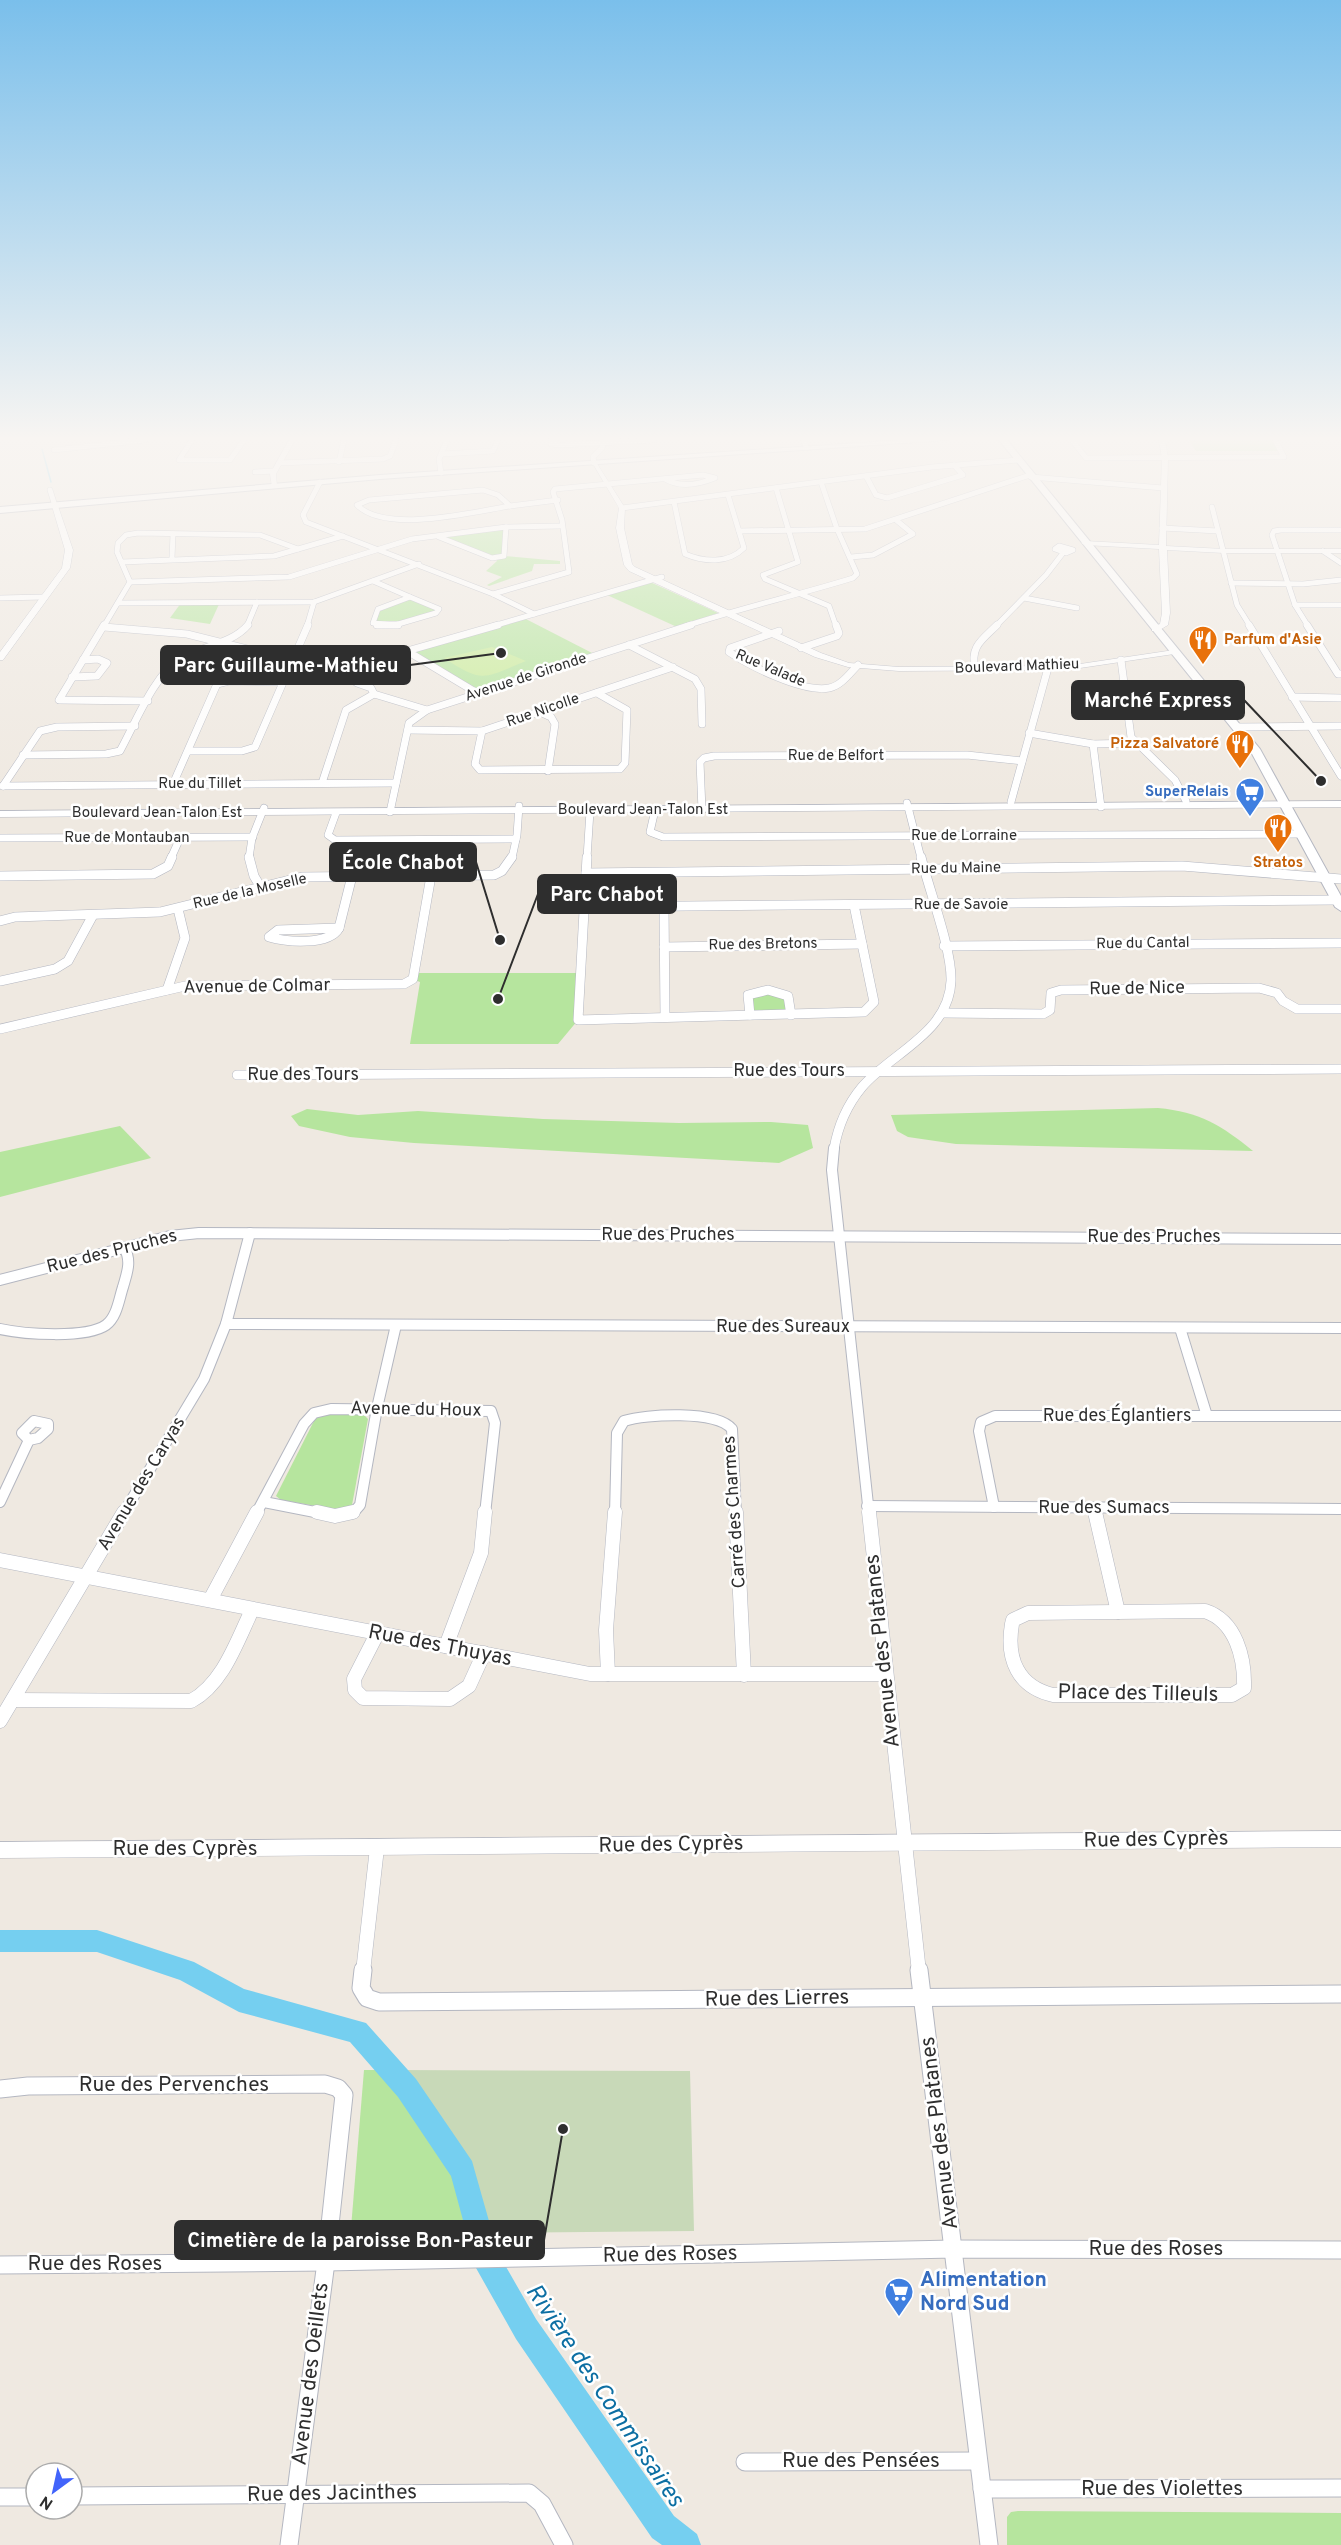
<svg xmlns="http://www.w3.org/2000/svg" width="1341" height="2545" viewBox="0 0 1341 2545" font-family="Overpass,sans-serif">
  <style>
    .green { fill: #b6e59e }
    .cemetery { fill: #c8d9b8 }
    .pitch { fill: #c9ec9a }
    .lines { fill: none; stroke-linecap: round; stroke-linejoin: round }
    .stream { stroke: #75cff0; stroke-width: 1.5 }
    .river { fill: #75cff0; fill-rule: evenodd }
    .minor-far5-casing { stroke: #b4b7c1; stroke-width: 6 }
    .minor-far4-casing { stroke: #b4b7c1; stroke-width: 8 }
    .minor-far3-casing { stroke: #b4b7c1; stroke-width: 10 }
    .minor-far2-casing { stroke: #b4b7c1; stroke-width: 12 }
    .minor-far1-casing { stroke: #b4b7c1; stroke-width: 15 }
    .minor-casing { stroke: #b4b7c1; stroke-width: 19 }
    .tertiary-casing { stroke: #b4b7c1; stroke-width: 1 }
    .secondary-casing { stroke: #b4b7c1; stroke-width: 2 }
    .minor-far5 { stroke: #fff; stroke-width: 5 }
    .minor-far4 { stroke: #fff; stroke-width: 7 }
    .minor-far3 { stroke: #fff; stroke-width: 9 }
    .minor-far2 { stroke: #fff; stroke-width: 10 }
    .minor-far1 { stroke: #fff; stroke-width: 14 }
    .minor { stroke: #fff; stroke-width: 17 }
    .tertiary { fill: #fff; fill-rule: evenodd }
    .secondary { fill: #fff; fill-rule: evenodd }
    .labels { text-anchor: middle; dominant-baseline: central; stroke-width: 5; stroke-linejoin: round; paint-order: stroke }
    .far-food-label { font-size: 15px; font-weight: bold; fill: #c56008; stroke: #fff; text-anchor: start }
    .far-street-label { font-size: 15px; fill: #2e2e2e; stroke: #fff }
    .far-shop-label { font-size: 15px; font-weight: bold; fill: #366cbe; stroke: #fff; text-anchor: end }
    .street-label { font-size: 18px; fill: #2e2e2e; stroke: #fff }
    .near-street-label { font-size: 21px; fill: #2e2e2e; stroke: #fff }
    .near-shop-label { font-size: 21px; font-weight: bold; fill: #366cbe; stroke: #fff; text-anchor: start }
    .near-water-label { font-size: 24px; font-style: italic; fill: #0d6fa3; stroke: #fff }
    .leader { fill: none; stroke: #2e2e2e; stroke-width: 2 }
    .callout-dot { fill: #2e2e2e; stroke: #fff; stroke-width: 2 }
    .callout { fill: #2e2e2e; stroke: #2e2e2e; stroke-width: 2 }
    .callout-label { font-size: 20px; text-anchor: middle; font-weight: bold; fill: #fff }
  </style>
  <rect width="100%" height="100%" fill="#efe9e1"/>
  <g class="green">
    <polygon points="1189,440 1275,440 1283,451 1196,451"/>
    <polygon points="506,527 504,556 560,561 560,564 534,564 532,571 489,586 487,585 502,577 486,571 497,561 496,559 436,537"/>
    <polygon points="650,582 718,613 677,627 607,595"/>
    <polygon points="412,596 438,607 436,613 379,626 374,616 377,610"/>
    <polygon points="220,602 210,624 170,618 181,603"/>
    <polygon points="522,617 596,655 477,693 407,651"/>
    <polygon points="419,973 579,973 578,1020 558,1044 410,1044 420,982 412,979 412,975"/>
    <polygon points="782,992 791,1015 750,1015 751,993"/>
    <path d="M1158 1108C1200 1112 1221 1125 1253 1151L956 1144 908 1137 897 1131 891 1115Z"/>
    <polygon points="307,1109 358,1115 418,1111 543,1119 679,1123 771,1122 808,1125 813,1148 779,1163 414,1143 350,1137 299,1126 291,1116"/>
    <polygon points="120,1126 151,1158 0,1197 0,1152"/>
    <polygon points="363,1414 368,1419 352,1505 340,1510 281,1500 276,1496 315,1419 322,1415"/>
    <polygon points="364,2070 393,2070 463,2170 478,2233 358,2236 351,2228"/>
    <polygon points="1018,2511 1341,2513 1341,2545 1007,2545 1007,2517 1011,2512"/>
  </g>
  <polygon class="cemetery" points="393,2070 690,2071 694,2231 478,2233 463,2170"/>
  <path class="pitch" d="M492 647 526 661C484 678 483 684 444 658Z"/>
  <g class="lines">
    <polyline class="stream" points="42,449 51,482"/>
    <polygon class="river" points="0,1930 97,1930 194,1962 244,1989 366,2023 416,2079 472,2161 498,2253 536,2319 674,2516 697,2534 701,2545 662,2545 652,2538 516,2339 476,2268 451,2176 398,2097 350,2042 239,2012 180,1980 97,1952 0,1952"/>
    <g class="minor-far5-casing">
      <g id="minor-far5">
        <polyline points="192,440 179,460 230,460 244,440"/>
        <polyline points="551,440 551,444 561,445 654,440"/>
        <polyline points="1072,440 1086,458 1284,457 1275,440"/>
        <polyline points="54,450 145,440"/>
        <polyline points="442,454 493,451 498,440"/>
        <polyline points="339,462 344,440"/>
        <polyline points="279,463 383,459 390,456 396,440"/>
        <polyline points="594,463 593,457 602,448 604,440"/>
        <polyline points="255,472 274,471"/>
        <polyline points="441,473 439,459 447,440"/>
        <polyline points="866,476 876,495 887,498 963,475 954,465"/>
        <polyline points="1031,477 1163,488"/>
        <polyline points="320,482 303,515 306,522 493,594 534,614"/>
        <polyline points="776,488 798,562 763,575 765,579 829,606 836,626"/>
        <polyline points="50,490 55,506"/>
        <path d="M483 490 498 495 510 506C473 512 385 534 357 505L369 500Z"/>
        <path d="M674 502 685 554C704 562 728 564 744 548L728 495"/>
        <polyline points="510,506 558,500"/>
        <polyline points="1212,507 1237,605 1250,626"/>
        <polyline points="622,508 932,467 1019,460"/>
        <polyline points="1162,528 1218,531"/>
        <polyline points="739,531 865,529 1030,475"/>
        <polyline points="439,537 492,558 504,556 506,527"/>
        <polygon points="1059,546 1073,550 1066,553 1055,549"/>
        <polyline points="1323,551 1341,563"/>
        <polyline points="851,557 873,555 913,534 896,520"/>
        <polyline points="172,558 173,534"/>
        <polyline points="122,562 274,556 343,536"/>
        <polyline points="373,581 410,597"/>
        <polyline points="130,582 289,577 412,539 506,527 560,526"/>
        <polyline points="1231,583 1303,584 1341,580"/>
        <path d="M493 594 569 572 562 520 553 492 555 489 703 475 715 478C700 484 680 488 665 479"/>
        <polygon points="410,597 439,609 436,613 395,625 373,623 378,609"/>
        <polyline points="0,598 44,597"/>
        <polyline points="1024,598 1077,608"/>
        <polyline points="118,603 314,602 419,564"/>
        <polyline points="1295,605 1341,605"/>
        <polyline points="104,626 130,582 117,552 118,543 126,535 138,533 260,535 298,549"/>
        <polyline points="247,626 257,602"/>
        <polyline points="307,626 314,602"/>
        <polyline points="493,626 662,577"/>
        <path d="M686 626C741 608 798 595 853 578L857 574 837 529 821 482"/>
        <polyline points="996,626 1046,575 1063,553"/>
        <polyline points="1308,626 1295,605 1272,535 1274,531 1281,530 1341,530"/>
      </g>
    </g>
    <g class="minor-far4-casing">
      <g id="minor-far4">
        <polyline points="104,625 59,700 148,701"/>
        <polyline points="377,625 398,625"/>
        <polyline points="1249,625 1341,776"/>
        <polyline points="1307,625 1338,674 1341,674"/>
        <polyline points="104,627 187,634 255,651 407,651"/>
        <path d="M779 631 730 648 729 652C750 666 803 693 829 688 841 686 850 673 858 665"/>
        <polyline points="629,645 695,679 701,689 702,724"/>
        <polyline points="801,648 837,636 839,633 836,625"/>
        <polyline points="1121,660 1131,737 1175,780 1186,801"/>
        <path d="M975 669C970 646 982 640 997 625"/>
        <polyline points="72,677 97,676 107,663 98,659 83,660"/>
        <polyline points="357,683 371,688 374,694"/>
        <polyline points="477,693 407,651 498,625"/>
        <polyline points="1292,697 1341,698"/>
        <polyline points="540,712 551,717 555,724 548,771"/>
        <polyline points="1236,727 1341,726"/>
        <polyline points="408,730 482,731 673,667"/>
        <polyline points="482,731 475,764 480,770 620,769 625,763 627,710 597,693"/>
        <polyline points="1029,733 1093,744 1137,743"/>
        <polyline points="1093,744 1101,807"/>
        <polyline points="189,751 242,751 255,747 308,625"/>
        <path d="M23 755 106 754 120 751C135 724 155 673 181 658 202 646 232 644 248 625"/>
        <polyline points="322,783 346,710 374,694 427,710"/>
        <polyline points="173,784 217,684 229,681 282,682"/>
        <polyline points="3,786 396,783"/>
        <polyline points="3,786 40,731 57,727 135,726"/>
        <polyline points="1011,802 1048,668"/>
        <polyline points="907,803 921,858"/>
        <polyline points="655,810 650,832 663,837 1301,834"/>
        <polyline points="702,810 700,762 704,758 714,756 967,755 1022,761"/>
        <polyline points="390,812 409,723 427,710 691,625"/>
        <polyline points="336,813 328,835 335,840 516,839"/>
        <polyline points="0,838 253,837"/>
        <polyline points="171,858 180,838"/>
        <polyline points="249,858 252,838 264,808"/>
        <polyline points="512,858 517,835 519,806"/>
        <polyline points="587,858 590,811"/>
      </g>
    </g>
    <g class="minor-far3-casing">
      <g id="minor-far3">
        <polyline points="249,857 254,876 260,886"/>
        <polyline points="587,857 578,1020 864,1012 874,1002 854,905"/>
        <polyline points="586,873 1182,866 1341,879"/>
        <polyline points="0,876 153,874 168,866 172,857"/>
        <polyline points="664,906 665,1017"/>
        <polyline points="585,907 1337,900"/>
        <polyline points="0,921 15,917 160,912 302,877 494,875 502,871 512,857"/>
        <path d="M339 928C329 946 286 942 269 937L278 930Z"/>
        <polyline points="339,928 352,876"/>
        <polyline points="944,946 1341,943"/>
        <polyline points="664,947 862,944"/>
        <polyline points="0,981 55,969 68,961 93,915"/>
        <polyline points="167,990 185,938 178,909"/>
        <polyline points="943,1013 1043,1014 1050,1010 1051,993 1061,990 1259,988 1277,993 1283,1001 1297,1009 1341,1009"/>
        <polyline points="750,1015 748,995 768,990 788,996 791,1015"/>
        <polyline points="0,1029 185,986 404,984 413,979 431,876"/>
        <polyline points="237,1075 1341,1069"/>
        <path d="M834 1149C838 1126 847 1105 862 1087 891 1053 949 1033 951 981 952 949 929 890 921 857"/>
      </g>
    </g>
    <g class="minor-far2-casing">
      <g id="minor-far2">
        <polyline points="834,1148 832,1170 869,1514"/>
        <polyline points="0,1280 170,1236 199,1233 1341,1239"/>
        <polyline points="226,1324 1341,1328"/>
        <polyline points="1180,1328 1207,1416"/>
        <path d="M0 1329C23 1334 86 1339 106 1325 117 1317 119 1299 123 1287 127 1273 132 1261 124 1247"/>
        <polygon points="34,1421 48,1424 48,1429 38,1438 29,1440 22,1433"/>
        <polyline points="0,1502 29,1440"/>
        <polyline points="264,1502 325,1514"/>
        <polyline points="867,1506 1341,1509"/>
        <polyline points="994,1507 979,1431 981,1422 995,1416 1341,1416"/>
        <polyline points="1094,1508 1095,1514"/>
        <polyline points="123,1514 204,1379 226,1324 250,1233"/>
        <polyline points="256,1514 304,1424 314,1413 331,1409 491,1411 495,1423 485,1514"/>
        <polyline points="347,1514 353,1513 360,1505 377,1408 396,1325"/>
        <path d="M615 1514 617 1433 624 1421C646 1414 716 1410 732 1429L736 1514"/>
      </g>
    </g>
    <g class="minor-far1-casing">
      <g id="minor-far1">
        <polyline points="317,1512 335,1516 353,1512"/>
        <polyline points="736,1512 744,1675"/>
        <polyline points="869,1512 919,1972"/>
        <polyline points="1095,1512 1118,1612"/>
        <polyline points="0,1560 590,1674 885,1674"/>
        <polyline points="210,1600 257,1512"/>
        <path d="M1205 1611C1236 1621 1245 1658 1244 1688L1232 1695H1053C1018 1687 1006 1659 1012 1624L1013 1620 1028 1613Z"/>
        <polyline points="377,1634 354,1679 355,1690 363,1698 450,1699 469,1686 484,1653"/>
        <polyline points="446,1646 481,1553 485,1512"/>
        <polyline points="608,1674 606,1630 615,1512"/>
        <path d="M13 1700 191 1701C223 1684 237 1641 252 1610"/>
        <polyline points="0,1721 124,1512"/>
        <polyline points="363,1972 377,1848"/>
      </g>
    </g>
    <g class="minor-casing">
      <g id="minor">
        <polyline points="363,1970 361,1988 367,1998 379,2002 1341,1994"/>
        <polyline points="919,1970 989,2545"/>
        <polyline points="0,2089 28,2086 325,2084 338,2088 344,2095 326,2262 289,2545"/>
        <polyline points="0,2265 326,2262 954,2249 1341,2250"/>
        <polyline points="745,2462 977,2461"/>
        <polyline points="982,2489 1341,2488"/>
        <polyline points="72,2496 529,2493 542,2504 564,2545"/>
        <polyline points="0,2497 36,2497"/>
      </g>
    </g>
    <g class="tertiary-casing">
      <g id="tertiary">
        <polygon points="289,440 295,440 276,474 277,486 272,487 270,474"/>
        <polygon points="801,440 807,440 809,450 805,450"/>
        <polygon points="1159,440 1165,440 1168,458 1166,546 1224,549 1341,549 1341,553 1224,553 1167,550 1170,613 1168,625 1158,631 1152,631 1152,627 1160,624 1162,613 1159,549 1085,545 1081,543 1085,541 1159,545 1162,458"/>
        <polygon points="592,462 596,462 625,508 624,528 632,564 635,567 821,653 849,663 899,667 1048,666 1080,664 1174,650 1178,652 1174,654 1080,668 1048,670 899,671 848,667 815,657 629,571 624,565 616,528 619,508"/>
        <polygon points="55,504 58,506 73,550 70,568 3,660 0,660 0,652 62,568 65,550 52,506"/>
        <polygon points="1341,801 1341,807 0,817 0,811"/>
        <polygon points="1341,1831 1341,1847 0,1858 0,1842"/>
      </g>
    </g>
    <g class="secondary-casing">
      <g id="secondary">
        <polygon points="903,440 947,440 380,479 0,513 0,507 380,475"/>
        <polygon points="999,440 1007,440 1260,749 1341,896 1341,911 1335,907 1251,752"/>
      </g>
    </g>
    <use href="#minor-far5" class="minor-far5"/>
    <use href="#minor-far4" class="minor-far4"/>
    <use href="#minor-far3" class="minor-far3"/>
    <use href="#minor-far2" class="minor-far2"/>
    <use href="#minor-far1" class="minor-far1"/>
    <use href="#minor" class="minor"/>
    <use href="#tertiary" class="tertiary"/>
    <use href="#secondary" class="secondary"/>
  </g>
  <linearGradient id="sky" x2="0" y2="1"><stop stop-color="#7abfeb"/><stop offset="0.55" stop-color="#f8f5f2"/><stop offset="1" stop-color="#f8f5f2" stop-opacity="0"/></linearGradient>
  <rect width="1341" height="797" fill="url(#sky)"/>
  <defs>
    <g id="restaurant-pin" transform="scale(1.5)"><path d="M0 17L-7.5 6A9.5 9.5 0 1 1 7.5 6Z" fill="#e8710a" stroke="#fff"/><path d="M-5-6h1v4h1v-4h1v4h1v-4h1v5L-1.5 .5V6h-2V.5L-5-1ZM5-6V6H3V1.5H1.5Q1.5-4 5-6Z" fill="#fff"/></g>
    <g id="supermarket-pin" transform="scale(1.5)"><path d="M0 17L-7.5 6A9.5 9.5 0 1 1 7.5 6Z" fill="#3f7fe0" stroke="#fff"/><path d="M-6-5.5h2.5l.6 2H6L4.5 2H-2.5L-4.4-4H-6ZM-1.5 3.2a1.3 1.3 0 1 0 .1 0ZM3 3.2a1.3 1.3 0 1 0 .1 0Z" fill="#fff"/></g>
  </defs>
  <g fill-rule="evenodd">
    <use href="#restaurant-pin" x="1203" y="640"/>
    <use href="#restaurant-pin" x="1240" y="744"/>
    <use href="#supermarket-pin" x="1250" y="792"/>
    <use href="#restaurant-pin" x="1278" y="828"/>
    <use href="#supermarket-pin" x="899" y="2292"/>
  </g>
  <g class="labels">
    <g class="far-food-label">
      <text x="1224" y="640">Parfum d'Asie</text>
      <text x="1219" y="744" text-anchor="end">Pizza Salvatoré</text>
      <text x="1278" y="863" text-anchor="middle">Stratos</text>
    </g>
    <g class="far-street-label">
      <text transform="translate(1017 667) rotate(-2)">Boulevard Mathieu</text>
      <text transform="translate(770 669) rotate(23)">Rue Valade</text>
      <text transform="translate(526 678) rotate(-18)">Avenue de Gironde</text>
      <text transform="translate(543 711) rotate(-19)">Rue Nicolle</text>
      <text x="836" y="756">Rue de Belfort</text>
      <text x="200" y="784">Rue du Tillet</text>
      <text x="643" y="810">Boulevard Jean-Talon Est</text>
      <text x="157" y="813">Boulevard Jean-Talon Est</text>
      <text x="964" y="836">Rue de Lorraine</text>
      <text x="127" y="838">Rue de Montauban</text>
      <text transform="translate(956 869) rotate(-1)">Rue du Maine</text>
      <text transform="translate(250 892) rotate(-13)">Rue de la Moselle</text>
      <text x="961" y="905">Rue de Savoie</text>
      <text transform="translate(1143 944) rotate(-1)">Rue du Cantal</text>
      <text transform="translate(763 945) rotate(-1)">Rue des Bretons</text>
    </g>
    <g class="far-shop-label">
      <text x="1229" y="792">SuperRelais</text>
    </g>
    <g class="street-label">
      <text transform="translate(257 987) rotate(-1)">Avenue de Colmar</text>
      <text transform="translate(1137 989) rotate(-1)">Rue de Nice</text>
      <text x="789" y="1071">Rue des Tours</text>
      <text x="303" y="1075">Rue des Tours</text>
      <text x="668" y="1235">Rue des Pruches</text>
      <text x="1154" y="1237">Rue des Pruches</text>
      <text transform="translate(112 1252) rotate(-14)">Rue des Pruches</text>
      <text x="783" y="1327">Rue des Sureaux</text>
      <text transform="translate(416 1410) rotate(1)">Avenue du Houx</text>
      <text x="1117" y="1416">Rue des Églantiers</text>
      <text transform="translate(142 1484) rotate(-59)">Avenue des Caryas</text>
      <text x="1104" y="1508">Rue des Sumacs</text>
      <text transform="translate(735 1512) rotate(-94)">Carré des Charmes</text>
    </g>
    <g class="near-street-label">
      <text transform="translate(440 1646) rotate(11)">Rue des Thuyas</text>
      <text transform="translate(883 1651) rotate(-96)">Avenue des Platanes</text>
      <text transform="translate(1138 1694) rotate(1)">Place des Tilleuls</text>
      <text transform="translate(1156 1840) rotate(-1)">Rue des Cyprès</text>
      <text transform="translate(671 1845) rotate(-1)">Rue des Cyprès</text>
      <text x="185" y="1849">Rue des Cyprès</text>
      <text transform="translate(777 1999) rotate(-1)">Rue des Lierres</text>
      <text x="174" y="2085">Rue des Pervenches</text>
      <text transform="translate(940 2133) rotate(-97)">Avenue des Platanes</text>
      <text x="1156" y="2249">Rue des Roses</text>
      <text transform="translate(670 2255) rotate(-1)">Rue des Roses</text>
      <text x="95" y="2264">Rue des Roses</text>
      <text transform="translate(311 2374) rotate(-83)">Avenue des Oeillets</text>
      <text x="861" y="2461">Rue des Pensées</text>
      <text x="1162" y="2489">Rue des Violettes</text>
      <text transform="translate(332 2494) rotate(-1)">Rue des Jacinthes</text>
    </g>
    <g class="near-shop-label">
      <text x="920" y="2280">Alimentation<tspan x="920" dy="24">Nord Sud</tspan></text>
    </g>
    <g class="near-water-label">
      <text transform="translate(604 2396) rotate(56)">Rivière des Commissaires</text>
    </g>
  </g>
  <path class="leader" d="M501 653L410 665M1321 781L1244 700M500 940L476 862M498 999L538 894M563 2129L544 2240"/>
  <g class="callout-dot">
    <circle cx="501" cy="653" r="6"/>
    <circle cx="1321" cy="781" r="6"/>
    <circle cx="500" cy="940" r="6"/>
    <circle cx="498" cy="999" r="6"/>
    <circle cx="563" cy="2129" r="6"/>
  </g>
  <g class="callout">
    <rect x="161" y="646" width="249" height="38" rx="6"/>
    <rect x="1072" y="681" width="172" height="38" rx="6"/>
    <rect x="330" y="843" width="146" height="38" rx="6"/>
    <rect x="538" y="875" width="138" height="38" rx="6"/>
    <rect x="175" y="2221" width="369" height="38" rx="6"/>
  </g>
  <g class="callout-label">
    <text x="286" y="672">Parc Guillaume-Mathieu</text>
    <text x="1158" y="707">Marché Express</text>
    <text x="403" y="869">École Chabot</text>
    <text x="607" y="901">Parc Chabot</text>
    <text x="360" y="2247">Cimetière de la paroisse Bon-Pasteur</text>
  </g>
  <g transform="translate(54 2491) rotate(213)"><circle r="28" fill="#ffffff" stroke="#ababab" stroke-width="1.5"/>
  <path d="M0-4.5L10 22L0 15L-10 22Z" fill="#4264fb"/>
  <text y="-9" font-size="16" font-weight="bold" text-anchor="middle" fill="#2e2e2e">N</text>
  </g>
</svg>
